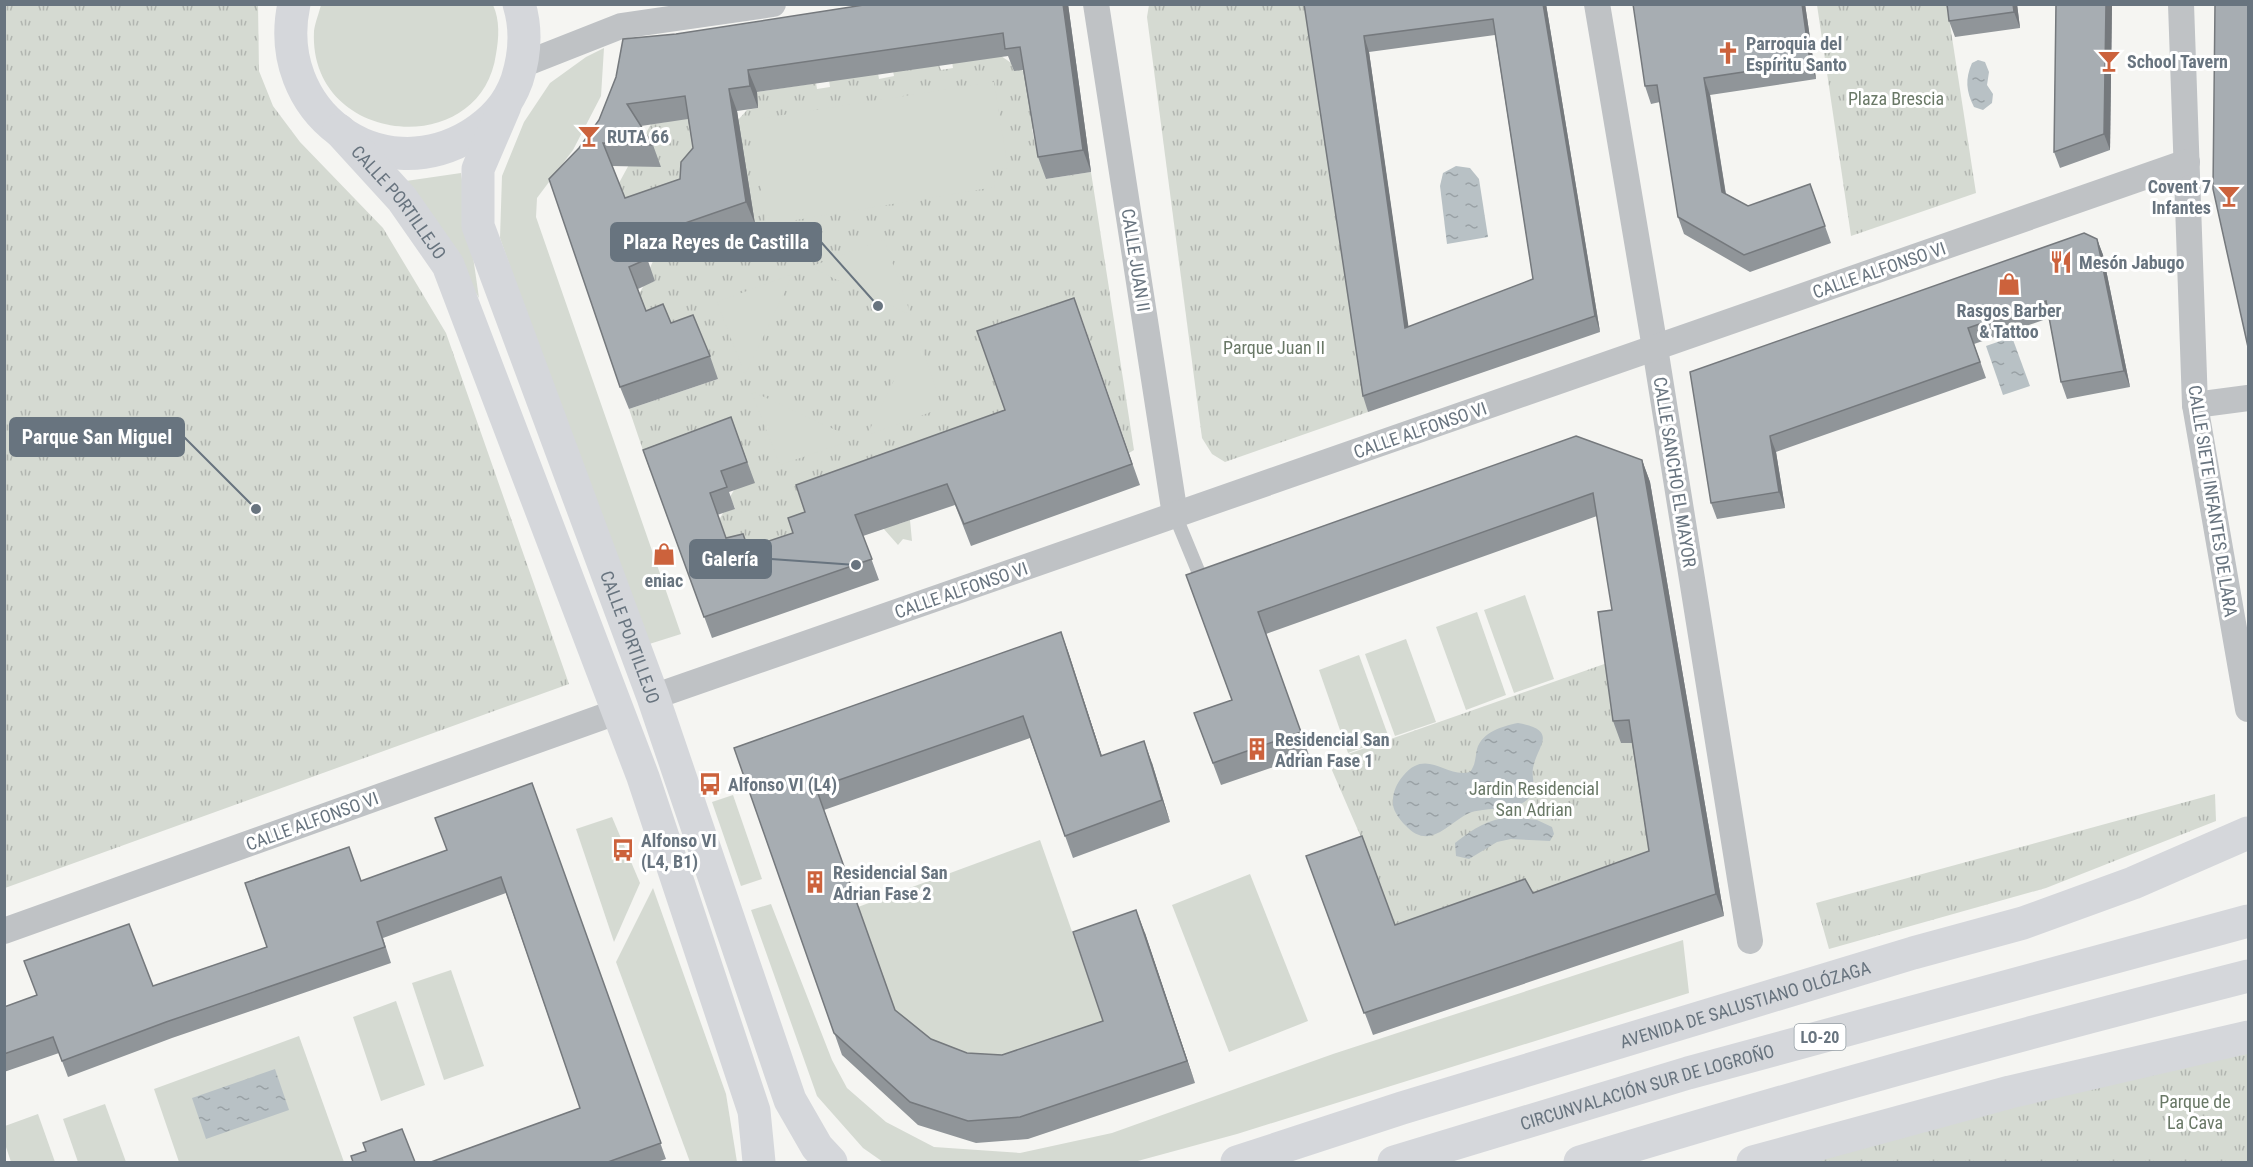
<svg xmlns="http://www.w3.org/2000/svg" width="2253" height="1167" viewBox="0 0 2253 1167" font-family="'Roboto Condensed',sans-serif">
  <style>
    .grass { fill: url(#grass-tufts) }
    .garden { fill: #d5dad2 }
    .water { fill: url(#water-ripples) }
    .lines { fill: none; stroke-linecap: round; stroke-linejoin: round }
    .service { stroke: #bfc2c5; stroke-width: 14 }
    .minor { stroke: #bfc2c5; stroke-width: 26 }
    .secondary { stroke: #d5d7db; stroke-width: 33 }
    .primary { stroke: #d5d7db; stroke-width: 33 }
    .trunk { stroke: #d5d7db; stroke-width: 33 }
    .wall { fill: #909599; fill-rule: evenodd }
    .shaded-wall { fill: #75797d }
    .building { fill: #a7adb2; stroke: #75797d; stroke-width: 1.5; fill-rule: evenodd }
    .labels { text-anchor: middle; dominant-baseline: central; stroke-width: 6; stroke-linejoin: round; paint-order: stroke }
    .shield { fill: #fff; stroke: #959ea5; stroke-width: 1.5 }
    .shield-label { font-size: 16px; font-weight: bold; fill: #68747f }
    .poi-label { font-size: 18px; font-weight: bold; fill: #68747f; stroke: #fff; text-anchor: start }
    .park-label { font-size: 18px; fill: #697866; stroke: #fff }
    .street-label { font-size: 18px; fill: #68747f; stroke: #fff }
    .leader { fill: none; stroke: #68747f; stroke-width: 2 }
    .callout-dot { fill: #68747f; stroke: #fff; stroke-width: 2 }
    .callout { fill: #68747f; stroke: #68747f; stroke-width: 2 }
    .callout-label { font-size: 20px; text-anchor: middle; font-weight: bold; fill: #fff }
  </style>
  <defs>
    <pattern id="grass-tufts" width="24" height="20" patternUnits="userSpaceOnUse" patternTransform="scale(1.5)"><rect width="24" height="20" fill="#d5dad2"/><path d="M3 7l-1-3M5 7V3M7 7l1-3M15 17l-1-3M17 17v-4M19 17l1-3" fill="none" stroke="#b1b5b0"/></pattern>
    <pattern id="water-ripples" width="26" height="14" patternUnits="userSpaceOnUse" patternTransform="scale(1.5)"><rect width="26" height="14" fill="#b8c1c5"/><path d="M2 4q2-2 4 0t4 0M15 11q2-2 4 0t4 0" fill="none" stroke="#99a1a5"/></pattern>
  </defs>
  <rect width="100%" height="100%" fill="#f5f5f2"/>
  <g class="grass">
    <polygon points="5,4 258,5 259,71 273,106 300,142 383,228 446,333 569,684 5,888"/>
    <polygon points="1149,5 1308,5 1368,412 1225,462 1212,454 1202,438 1147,17"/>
    <polygon points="1817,5 1947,5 1976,193 1851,236"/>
    <polygon points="684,55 702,177 626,201 619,183 651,124 666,122"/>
    <polygon points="1001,56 1029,75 1037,127 1032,129 1035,143 1041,142 1046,179 1091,172 1134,450 1129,453 1082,319 1039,390 811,528 732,553 719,520 723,513 735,508 730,497 734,490 650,471 629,409 718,379 657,340 639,294 644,285 655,281 649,270 654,259 754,224 738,120 747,110 758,108 751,93 816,83 817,89 830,87 829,80 878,73 879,79 894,76 893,71 939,65 941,70 953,68 952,62"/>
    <polygon points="1610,662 1621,743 1637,743 1657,874 1409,964 1370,858 1328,761"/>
    <polygon points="2215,794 2216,821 2046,888 1829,949 1816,903"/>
    <polygon points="2248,1044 2248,1162 1798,1162"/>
  </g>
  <g class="garden">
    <path d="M493 5C500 20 499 38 496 54 481 162 308 146 314 31 315 23 319 13 321 5Z"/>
    <polygon points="604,48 601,96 573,150 537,198 536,217 681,634 643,646 500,238 502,176 524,122 550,83 586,57"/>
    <polygon points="994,82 1008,168 992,170 995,187 766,225 751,120"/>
    <polygon points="461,173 479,298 406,181"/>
    <polygon points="884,239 911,315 810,267"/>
    <polygon points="793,274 745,375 717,302"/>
    <polygon points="917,333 942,408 867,435"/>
    <polygon points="751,391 855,439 780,465"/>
    <polygon points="898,519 899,524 910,520 912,541 903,539 898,545 883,528"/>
    <polygon points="1525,595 1554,679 1514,693 1484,610"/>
    <polygon points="1477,612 1506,695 1466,710 1436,627"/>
    <polygon points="1406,639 1436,722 1395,736 1365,654"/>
    <polygon points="1359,655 1389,738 1348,753 1319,670"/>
    <polygon points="733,795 762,879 741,886 712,802"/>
    <polygon points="612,817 640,883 614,942 576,829"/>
    <polygon points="1040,840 1111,1043 1010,1077 903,1033 858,907"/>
    <polygon points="1250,874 1308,1021 1229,1052 1172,905"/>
    <polygon points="653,888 726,1094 737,1162 690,1162 616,962"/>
    <polygon points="771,904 832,1060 847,1088 886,1122 934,1147 1020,1153 1112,1133 1333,1054 1683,940 1689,993 1237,1134 1134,1162 883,1162 863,1148 817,1096 751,910"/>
    <polygon points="451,970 484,1066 444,1080 412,983"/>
    <polygon points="396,1001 425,1085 381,1101 353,1017"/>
    <polygon points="299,1036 344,1162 179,1162 154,1089"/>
    <polygon points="105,1104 126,1162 78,1162 63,1119"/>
    <polygon points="38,1114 55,1162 11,1162 5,1144 5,1126"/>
  </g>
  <g class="water">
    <path d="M1978 60 1985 62 1989 72 1987 85 1993 94 1992 103 1983 110 1974 107C1966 91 1965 79 1972 63Z"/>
    <polygon points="1456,166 1470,168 1479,179 1488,237 1447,244 1440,186 1443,173"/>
    <polygon points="2012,337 2030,386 2003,395 1986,346"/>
    <path d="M1518 723C1560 730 1537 746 1533 768 1531 779 1538 789 1529 798 1517 811 1488 807 1472 812 1448 821 1431 853 1405 825 1400 820 1394 812 1393 805 1392 794 1396 784 1403 776 1427 747 1446 779 1470 772 1476 764 1475 758 1477 749 1482 732 1503 726 1518 723Z"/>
    <path d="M1512 817 1537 820 1552 827 1554 834 1550 841 1511 839 1497 842 1469 859 1456 856 1455 843C1474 828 1488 819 1512 817Z"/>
    <polygon points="275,1069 289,1110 206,1139 192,1098"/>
  </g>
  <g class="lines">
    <polyline class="service" points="1175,515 1201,578"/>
    <g class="minor">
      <polyline points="1096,4 1175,515"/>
      <polyline points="1597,4 1655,348 1750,941"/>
      <polyline points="2181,4 2195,405 2248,709"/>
      <polyline points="522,65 621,26 773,4"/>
      <polyline points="2195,405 2248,398"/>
      <polyline points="653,697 2187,162"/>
      <polyline points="4,931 619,711"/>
    </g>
    <g class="secondary">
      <path d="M294 4C271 111 378 191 471 135 493 121 508 105 517 80 525 55 527 30 519 4"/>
      <path id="s1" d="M505 106 478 169V226L653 697 790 1100 817 1147 831 1162"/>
      <path id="s2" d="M339 130 402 199 448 265 643 777 754 1111 759 1162"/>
    </g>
    <g class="primary">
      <path id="s3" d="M1237 1162 1402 1108 1913 953 2023 923 2133 883 2248 833"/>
      <polyline points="1753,1162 2010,1092 2248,1037"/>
    </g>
    <g class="trunk">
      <path id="s4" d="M1394 1162 1688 1073 2248 921"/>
      <path d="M1580 1162C1801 1094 2024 1033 2248 976"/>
    </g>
  </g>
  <g class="wall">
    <path d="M1068 4 1091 172 1046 179 1038 157 1023 70 1014 71 1008 56 757 92 758 108 737 111 755 224 648 261 655 281 638 289 646 311 671 323 710 356 718 379 629 409 620 387 579 148 599 120 616 77ZM688 119 693 148 680 179 625 198 612 166 661 167 653 145 641 126Z"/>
    <path d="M1304 4H1546L1600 332 1368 412 1363 396ZM1495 35 1533 279 1408 327 1369 52Z"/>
    <polygon points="1805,4 1816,79 1710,95 1726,194 1748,206 1810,184 1831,243 1750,272 1684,234 1678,217 1660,102 1651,104 1645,86"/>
    <polygon points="2017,4 2020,28 1955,37 1949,21"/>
    <polygon points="2056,4 2112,4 2110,150 2060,168 2054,152"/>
    <polygon points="2097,239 2103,255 2130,387 2067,399 2061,382 2049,318 1974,344 1986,378 1776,452 1785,508 1717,519 1711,503 1690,372"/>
    <polygon points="1074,298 1140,485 971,546 955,505 863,536 879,580 712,638 643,450 731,417 755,483 729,492 735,509 717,515 726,538 748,548 793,533 805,512 1005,410"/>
    <polygon points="1642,460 1650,482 1724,916 1373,1035 1306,856 1395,925 1533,893 1649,851 1632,743 1621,743 1613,721 1612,610 1597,516 1266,634 1309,755 1221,785 1194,713 1232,700 1186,575"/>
    <polygon points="1061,632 1102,756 1152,763 1170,822 1073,858 1030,738 824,810 895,1011 931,1039 967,1053 1002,1055 1103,1021 1145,933 1195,1083 1028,1139 976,1143 918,1125 842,1055 734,748"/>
    <polygon points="532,783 666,1159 657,1162 431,1162 580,1108 506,893 383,938 391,963 172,1038 68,1077 59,1053 4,1072 4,1007 153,986 267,947 361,881 447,850"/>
  </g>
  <g class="shaded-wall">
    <polygon points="1063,4 1068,4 1091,172 1083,150"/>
    <polygon points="1543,4 1546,4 1600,332 1595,316"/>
    <polygon points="1802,4 1805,4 1816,79 1810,62"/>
    <polygon points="2013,4 2017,4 2020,28 2014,12"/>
    <polygon points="2106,4 2112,4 2110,150 2104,134"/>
    <polygon points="1364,36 1369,52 1411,344 1405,328"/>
    <polygon points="748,70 757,92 758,108 750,86"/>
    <polygon points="1704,78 1710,95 1728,209 1722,192"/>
    <polygon points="729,89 737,111 755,224 746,202"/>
    <polygon points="2097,239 2103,255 2130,387 2124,371"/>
    <polygon points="1770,436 1776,452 1785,508 1779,492"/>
    <polygon points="1642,460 1650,482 1724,916 1716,894"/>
    <polygon points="1061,632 1069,654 1109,778 1101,756"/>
    <polygon points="1144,741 1152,763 1170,822 1162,800"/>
    <polygon points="1136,910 1145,933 1195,1083 1187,1061"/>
  </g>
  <g class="building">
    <path d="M870 4H1063L1083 150 1038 157 1020 47 1005 49 1003 33 748 70 750 86 729 89 746 202 639 239 647 259 629 267 646 311 663 304 671 323 693 315 710 356 620 387 549 179 579 148 599 120 616 77 623 39 676 34ZM685 96 693 148 681 162 680 179 625 198 603 143 653 145 627 104Z"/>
    <path d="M1304 4H1543L1595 316 1363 396ZM1493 19 1533 279 1405 328 1364 36Z"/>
    <polygon points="1633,4 1802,4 1810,62 1704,78 1722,192 1748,206 1810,184 1825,226 1744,255 1678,217 1657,85 1645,86"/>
    <polygon points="1947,4 2013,4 2014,12 1949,21"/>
    <polygon points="2056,4 2106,4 2104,134 2054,152"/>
    <polygon points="2215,4 2248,4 2248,347 2213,189"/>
    <polygon points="2084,233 2097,239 2124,371 2061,382 2046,301 1968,328 1980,362 1770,436 1779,492 1711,503 1690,372"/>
    <polygon points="1074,298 1132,464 964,524 947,484 855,515 872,559 704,617 643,450 731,417 747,462 721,471 727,487 710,493 726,538 743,534 748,548 793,533 788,518 805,512 796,485 1005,410 977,331"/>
    <polygon points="1576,436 1642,460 1716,894 1364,1013 1306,856 1362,836 1395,925 1525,879 1533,893 1649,851 1629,720 1613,721 1598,612 1612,610 1593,493 1258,612 1301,732 1213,763 1194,713 1232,700 1186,575"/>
    <polygon points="1061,632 1101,756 1144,741 1162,800 1065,836 1023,716 816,788 895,1010 931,1039 967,1053 1002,1055 1103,1021 1073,932 1136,910 1187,1061 1020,1117 968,1121 910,1102 834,1033 734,748"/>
    <polygon points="532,783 661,1143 608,1162 431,1162 580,1108 501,877 377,922 385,947 166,1022 62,1061 53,1037 4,1054 4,1007 37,995 24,961 129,924 153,986 267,947 245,883 349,847 361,881 447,850 435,818"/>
    <polygon points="402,1129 415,1162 353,1162 351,1156 366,1151 363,1143"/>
  </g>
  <defs>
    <g id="church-bare" transform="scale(1.8)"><path d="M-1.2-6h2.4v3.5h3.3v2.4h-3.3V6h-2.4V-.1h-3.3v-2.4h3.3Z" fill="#cc623c" stroke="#fff" stroke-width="2.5" paint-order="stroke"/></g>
    <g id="bar-bare" transform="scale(1.8)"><path d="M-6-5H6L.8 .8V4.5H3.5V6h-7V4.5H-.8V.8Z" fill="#cc623c" stroke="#fff" stroke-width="2.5" paint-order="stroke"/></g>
    <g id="restaurant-bare" transform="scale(1.8)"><path d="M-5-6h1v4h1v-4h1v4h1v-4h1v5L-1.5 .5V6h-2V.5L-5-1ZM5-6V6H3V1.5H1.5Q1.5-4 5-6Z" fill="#cc623c" stroke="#fff" stroke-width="2.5" paint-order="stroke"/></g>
    <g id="shop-bare" transform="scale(1.8)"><path d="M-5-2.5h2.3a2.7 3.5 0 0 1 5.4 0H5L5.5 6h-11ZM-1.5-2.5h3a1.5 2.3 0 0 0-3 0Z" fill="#cc623c" stroke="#fff" stroke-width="2.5" paint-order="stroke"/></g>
    <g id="building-bare" transform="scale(1.8)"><path d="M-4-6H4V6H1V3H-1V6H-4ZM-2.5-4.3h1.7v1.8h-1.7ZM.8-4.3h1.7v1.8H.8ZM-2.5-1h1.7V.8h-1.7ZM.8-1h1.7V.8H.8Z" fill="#cc623c" stroke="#fff" stroke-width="2.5" paint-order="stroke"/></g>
    <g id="bus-bare" transform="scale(1.8)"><path d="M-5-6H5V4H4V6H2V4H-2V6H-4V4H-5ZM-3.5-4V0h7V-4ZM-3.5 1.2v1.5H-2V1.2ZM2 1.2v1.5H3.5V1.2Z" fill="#cc623c" stroke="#fff" stroke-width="2.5" paint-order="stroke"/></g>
  </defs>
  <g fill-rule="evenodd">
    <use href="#church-bare" x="1728" y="53"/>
    <use href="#bar-bare" x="2109" y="61"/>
    <use href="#bar-bare" x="589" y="136"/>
    <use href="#bar-bare" x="2229" y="196"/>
    <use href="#restaurant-bare" x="2061" y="262"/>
    <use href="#shop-bare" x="2009" y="284"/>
    <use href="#shop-bare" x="664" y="554"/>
    <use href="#building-bare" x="1257" y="749"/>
    <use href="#bus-bare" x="710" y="784"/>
    <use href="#bus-bare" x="623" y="850"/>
    <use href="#building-bare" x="815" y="882"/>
  </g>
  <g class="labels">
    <rect class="shield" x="1794.5" y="1024" width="51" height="26" rx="4.5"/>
    <g class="shield-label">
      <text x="1820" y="1037">LO-20</text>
    </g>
    <g class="poi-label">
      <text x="1746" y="43">Parroquia del<tspan x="1746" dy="21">Espíritu Santo</tspan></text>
      <text x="2127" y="61">School Tavern</text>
      <text x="607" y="136">RUTA 66</text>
      <text x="2211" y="186" text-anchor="end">Covent 7<tspan x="2211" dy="21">Infantes</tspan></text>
      <text x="2079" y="262">Mesón Jabugo</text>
      <text x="2009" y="310" text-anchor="middle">Rasgos Barber<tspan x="2009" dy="21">&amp; Tattoo</tspan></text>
      <text x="664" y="580" text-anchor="middle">eniac</text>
      <text x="1275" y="739">Residencial San<tspan x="1275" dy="21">Adrian Fase 1</tspan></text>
      <text x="728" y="784">Alfonso VI (L4)</text>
      <text x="641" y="840">Alfonso VI<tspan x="641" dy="21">(L4, B1)</tspan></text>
      <text x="833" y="872">Residencial San<tspan x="833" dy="21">Adrian Fase 2</tspan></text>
    </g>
    <g class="park-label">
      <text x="1896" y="98">Plaza Brescia</text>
      <text x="1274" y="347">Parque Juan II</text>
      <text x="1534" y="788">Jardin Residencial<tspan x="1534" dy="21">San Adrian</tspan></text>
      <text x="2195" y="1101">Parque de<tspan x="2195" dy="21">La Cava</tspan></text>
    </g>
    <g class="street-label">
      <text stroke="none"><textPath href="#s2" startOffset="94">CALLE PORTILLEJO</textPath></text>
      <text transform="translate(1136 260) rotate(81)">CALLE JUAN II</text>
      <text transform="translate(1879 270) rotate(-19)">CALLE ALFONSO VI</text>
      <text transform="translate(1420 430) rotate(-19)">CALLE ALFONSO VI</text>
      <text transform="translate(1675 472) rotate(81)">CALLE SANCHO EL MAYOR</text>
      <text transform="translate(2213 501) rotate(81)">CALLE SIETE INFANTES DE LARA</text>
      <text transform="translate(961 590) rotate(-19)">CALLE ALFONSO VI</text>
      <text stroke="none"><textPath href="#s1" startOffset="564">CALLE PORTILLEJO</textPath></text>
      <text transform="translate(312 821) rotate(-20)">CALLE ALFONSO VI</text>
      <text stroke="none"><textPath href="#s3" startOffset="532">AVENIDA DE SALUSTIANO OLÓZAGA</textPath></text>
      <text stroke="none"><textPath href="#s4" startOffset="264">CIRCUNVALACIÓN SUR DE LOGROÑO</textPath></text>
    </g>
  </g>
  <path class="leader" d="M878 306L821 242M256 509L184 437M856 565L771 559"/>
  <g class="callout-dot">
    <circle cx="878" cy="306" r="6"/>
    <circle cx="256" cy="509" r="6"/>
    <circle cx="856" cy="565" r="6"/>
  </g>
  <g class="callout">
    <rect x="611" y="223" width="210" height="38" rx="6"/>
    <rect x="10" y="418" width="174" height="38" rx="6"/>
    <rect x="690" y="540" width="81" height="38" rx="6"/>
  </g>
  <g class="callout-label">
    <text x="716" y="249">Plaza Reyes de Castilla</text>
    <text x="97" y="444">Parque San Miguel</text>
    <text x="730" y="566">Galería</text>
  </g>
  <rect width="2253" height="1167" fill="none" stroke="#68747f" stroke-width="12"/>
</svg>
